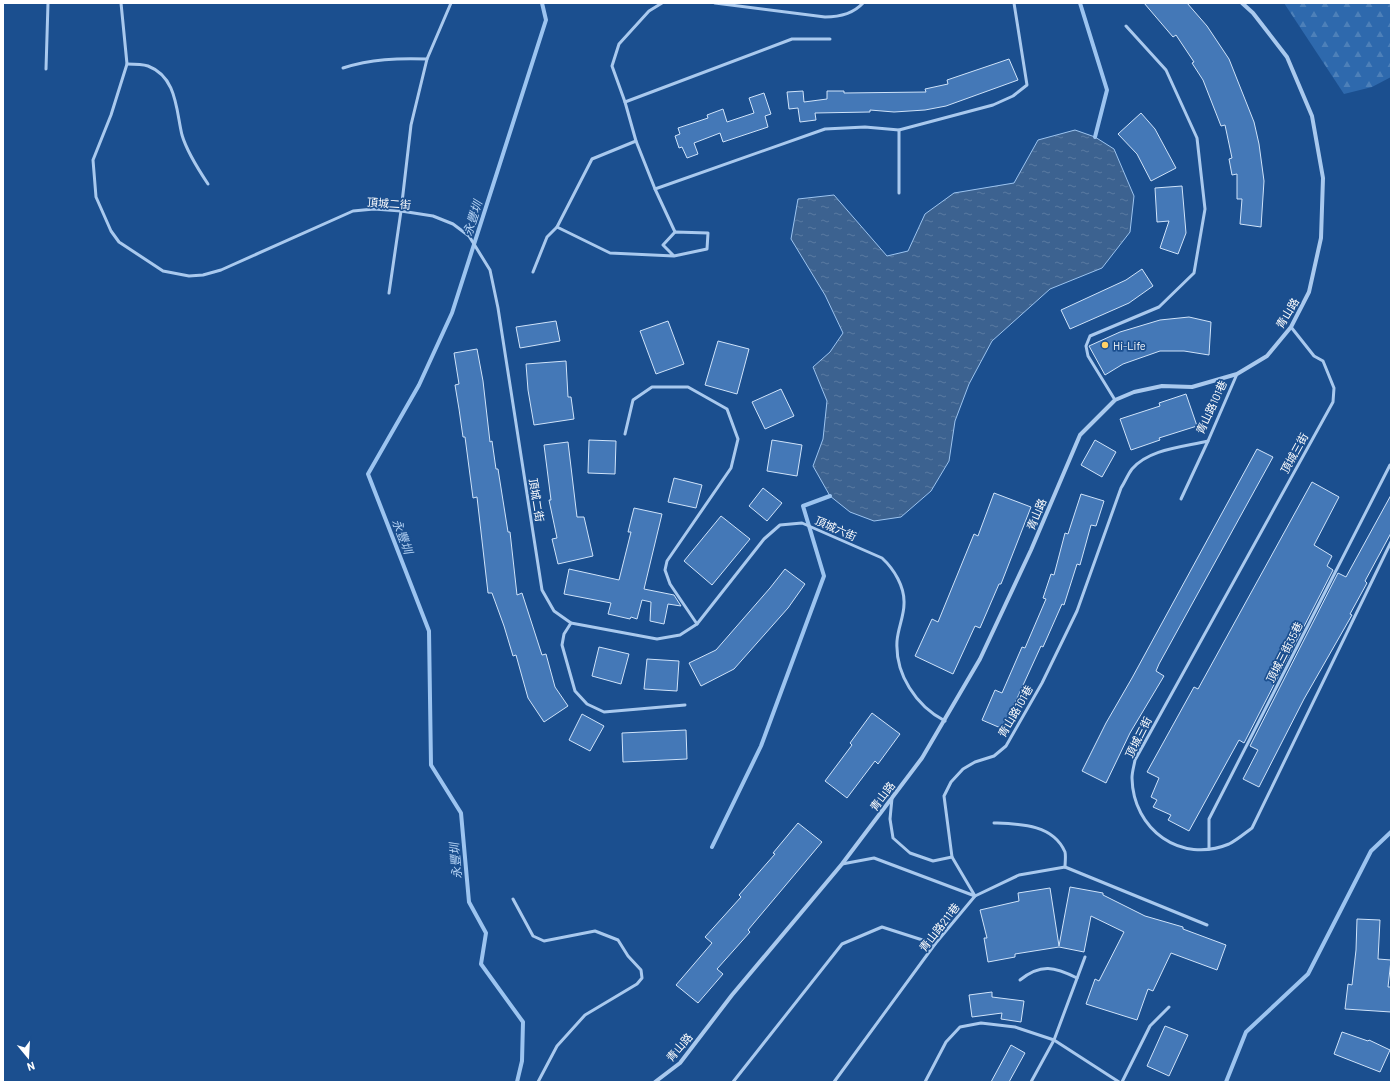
<svg xmlns="http://www.w3.org/2000/svg" width="1394" height="1085" viewBox="0 0 1394 1085" font-family="Barlow,'Noto Sans TC',sans-serif">
  <style>
    .forest { fill: url(#forest-firs) }
    .water { fill: url(#water-ripples); stroke: #9cc4f0 }
    .lines { fill: none; stroke-linecap: round; stroke-linejoin: round }
    .stream { stroke: #9cc4f0; stroke-width: 4 }
    .building { fill: #4478b7; stroke: #cfe3fa }
    .lane { stroke: #a9c9ee; stroke-width: 3 }
    .street { stroke: #a9c9ee; stroke-width: 4 }
    .poi-dot { fill: #ffd166; stroke: #1b4f8f; stroke-width: 1.5 }
    .labels { text-anchor: middle; dominant-baseline: central; stroke-width: 3.5; stroke-linejoin: round; paint-order: stroke }
    .street-label { font-size: 11px; fill: #fff; stroke: #1b4f8f }
    .poi-label { font-size: 11px; fill: #fff; stroke: #1b4f8f; text-anchor: start }
    .water-label { font-size: 12px; font-style: italic; fill: #b5d3f5; stroke: #1b4f8f }
  </style>
  <defs>
    <pattern id="forest-firs" width="22" height="20" patternUnits="userSpaceOnUse"><rect width="22" height="20" fill="#2e69ad"/><path d="M5 1l3.5 6h-7zM16 11l3.5 6h-7z" fill="#4d80b9"/></pattern>
    <pattern id="water-ripples" width="26" height="14" patternUnits="userSpaceOnUse"><rect width="26" height="14" fill="#3c6290"/><path d="M2 4q2-2 4 0t4 0M15 11q2-2 4 0t4 0" fill="none" stroke="#597aa1"/></pattern>
  </defs>
  <rect width="100%" height="100%" fill="#1b4f8f"/>
  <polygon class="forest" points="1284,3 1391,3 1391,77 1372,87 1344,94"/>
  <polygon class="water" points="1075,130 1095,137 1114,149 1134,196 1130,232 1102,268 1050,289 992,341 969,384 955,421 949,461 931,491 901,517 874,521 850,512 830,496 813,466 823,439 827,401 813,367 830,352 843,333 825,295 791,239 798,199 834,195 887,256 908,251 925,214 954,193 1014,183 1038,140"/>
  <g class="lines">
    <g class="stream">
      <polyline points="1080,3 1107,90 1095,137"/>
      <polyline points="712,847 761,746 824,576 803,506 830,496"/>
      <polyline points="517,1082 522,1061 523,1022 481,964 486,933 469,902 461,813 431,765 429,631 368,474 419,385 452,313 546,20 542,3"/>
      <polyline points="1226,1082 1246,1032 1308,974 1371,851 1391,832"/>
    </g>
  </g>
  <g class="building">
    <polygon points="1144,3 1187,3 1207,26 1229,59 1254,122 1259,144 1264,181 1261,227 1240,224 1242,199 1237,199 1237,174 1232,175 1229,159 1232,158 1225,125 1221,126 1203,80 1192,63 1194,62 1176,35 1173,37"/>
    <polygon points="1009,59 1018,80 946,106 925,110 894,112 870,110 870,112 815,113 816,120 800,122 798,108 789,109 787,92 803,91 804,102 827,99 827,91 844,91 844,93 926,92 925,89 948,84 947,80"/>
    <polygon points="764,93 771,114 765,116 768,127 723,142 720,133 694,143 698,154 687,158 682,147 679,148 675,136 680,134 678,128 708,118 707,115 723,109 727,122 754,113 749,98"/>
    <polygon points="1141,113 1155,129 1176,168 1151,181 1137,154 1118,134"/>
    <polygon points="1182,186 1186,233 1178,254 1160,248 1169,221 1157,222 1155,188"/>
    <polygon points="1142,269 1153,286 1129,303 1070,329 1061,310 1126,280"/>
    <polygon points="1189,317 1211,322 1209,355 1184,351 1160,351 1123,364 1105,375 1089,346 1120,332 1160,320"/>
    <polygon points="556,321 560,341 520,348 516,327"/>
    <polygon points="668,321 684,364 656,374 640,331"/>
    <polygon points="718,341 749,349 737,394 705,385"/>
    <polygon points="477,349 483,381 490,442 492,441 496,469 498,469 508,532 510,532 517,595 522,593 542,655 546,654 555,687 568,706 544,722 528,698 516,655 513,656 504,626 492,593 488,593 477,497 473,498 465,437 463,437 459,409 455,385 459,384 454,353"/>
    <polygon points="566,361 568,397 571,397 574,419 534,425 528,390 526,364"/>
    <polygon points="781,389 794,416 765,429 752,402"/>
    <polygon points="1186,394 1197,426 1159,438 1160,440 1131,450 1120,419 1160,406 1159,403"/>
    <polygon points="589,440 616,441 615,474 588,473"/>
    <polygon points="772,440 802,445 797,476 767,471"/>
    <polygon points="1095,440 1116,452 1102,477 1081,465"/>
    <polygon points="568,442 577,517 584,517 593,556 558,564 552,539 557,538 549,500 551,500 544,445"/>
    <polygon points="1257,449 1273,457 1159,664 1156,671 1164,676 1130,733 1106,783 1082,771 1106,723 1132,678"/>
    <polygon points="674,478 702,485 696,508 668,502"/>
    <polygon points="1312,482 1339,497 1314,545 1332,556 1327,566 1333,570 1244,743 1239,740 1189,831 1168,820 1171,815 1153,807 1157,800 1151,797 1159,778 1147,772 1194,687 1198,689"/>
    <polygon points="763,488 782,503 767,521 749,506"/>
    <polygon points="994,493 1031,507 1001,584 999,584 980,628 975,626 953,674 915,656 932,619 938,622 974,534 978,536"/>
    <polygon points="1081,494 1104,501 1096,526 1091,525 1080,565 1077,564 1064,605 1062,604 1043,647 1041,646 1003,729 982,720 995,690 1002,693 1022,647 1025,648 1046,599 1043,598 1051,574 1054,575 1065,533 1068,534"/>
    <polygon points="1391,495 1391,533 1365,581 1367,583 1350,614 1352,615 1304,699 1259,787 1243,779 1258,750 1250,746 1338,573 1346,577"/>
    <polygon points="634,508 662,514 644,589 674,595 681,606 668,604 664,624 650,621 651,602 642,600 637,619 631,617 630,619 608,614 611,603 564,594 569,569 619,580 631,532 628,532"/>
    <polygon points="721,516 750,539 712,585 684,561"/>
    <polygon points="785,569 805,584 788,608 734,669 701,686 689,663 716,650 770,588"/>
    <polygon points="599,647 629,654 621,684 592,676"/>
    <polygon points="647,659 679,661 677,691 644,689"/>
    <polygon points="872,713 900,734 878,764 875,761 847,798 825,781 852,745 850,743"/>
    <polygon points="582,714 604,726 590,751 569,740"/>
    <polygon points="686,730 687,759 623,762 622,733"/>
    <polygon points="798,823 822,842 748,930 750,932 717,969 723,974 698,1003 676,985 712,943 705,937 741,897 739,895 775,854 773,853"/>
    <polygon points="1070,887 1103,893 1103,895 1145,916 1183,927 1183,929 1226,945 1217,970 1171,953 1153,991 1148,989 1137,1020 1086,1004 1095,979 1099,981 1124,932 1091,916 1084,952 1059,947 1015,954 1015,957 988,962 984,938 987,938 980,910 1019,901 1018,893 1050,888 1059,946"/>
    <polygon points="1357,919 1380,920 1378,959 1391,960 1388,987 1391,987 1391,1012 1345,1009 1348,984 1352,985 1356,950"/>
    <polygon points="992,992 992,997 1024,1001 1021,1022 1001,1019 1002,1013 972,1017 969,995"/>
    <polygon points="1165,1026 1188,1035 1169,1076 1147,1066"/>
    <polygon points="1342,1032 1368,1041 1369,1040 1390,1050 1380,1072 1334,1054"/>
    <polygon points="1011,1045 1025,1053 1009,1082 991,1082"/>
  </g>
  <g class="lines">
    <g class="lane">
      <path d="M121 3 127 64 111 115 93 160 96 197 111 231 119 242 163 271 189 276 203 275 221 270 353 211 374 209 401 211 433 216 453 224 469 236 490 270 498 308 542 590 554 611 571 623 657 639 680 635 697 624 764 539 780 525 802 523 882 558C894 569 905 587 904 604 904 616 898 628 897 641 895 674 916 706 945 721"/>
      <polyline points="662,3 649,11 619,44 612,66 625,102 636,141 655,189 825,129 865,127 899,130 993,105 1013,96 1027,85 1014,3"/>
      <path d="M715 3 825 17C840 17 853 14 863 3"/>
      <path d="M127 64C133 64 142 64 148 66 177 77 176 110 182 135 187 152 198 169 208 184"/>
      <path d="M343 68C371 59 398 58 427 59"/>
      <polyline points="46,69 48,3"/>
      <polyline points="625,102 792,39 830,39"/>
      <polyline points="899,130 899,193"/>
      <polyline points="655,189 675,232"/>
      <polyline points="557,227 610,253 674,256 707,249 708,233 675,232 663,245 674,256"/>
      <polyline points="533,272 547,237 557,227 592,159 636,141"/>
      <polyline points="389,293 401,211 411,125 427,59 451,3"/>
      <path d="M1291 327 1314 356 1323 361 1334 388 1333 402 1135 760C1134 766 1132 772 1132 778 1133 830 1181 864 1229 844 1237 840 1245 833 1252 828L1391 542"/>
      <polyline points="1115,400 1088,356 1086,346 1090,336 1159,307 1194,273 1205,209 1197,138 1166,70 1126,26"/>
      <polyline points="625,434 633,400 652,387 688,387 727,409 738,439 731,468 667,561 665,570 670,584 697,624"/>
      <polyline points="1181,499 1208,441"/>
      <polyline points="571,623 564,634 562,645 575,691 587,704 604,712 685,705"/>
      <polyline points="892,798 890,819 893,838 910,853 933,861 952,857"/>
      <path d="M994 823C1020 824 1053 824 1065 852 1066 856 1065 863 1065 867"/>
      <polyline points="1209,849 1209,819 1390,465"/>
      <polyline points="513,899 533,936 544,941 595,931 618,940 628,956 641,970 642,978 637,984 585,1015 557,1046 538,1082"/>
      <path d="M1207 925 1065 867 1019 875 975 896 952 857 944 796 951 782 963 769 975 762 994 756 1006 746 1042 683 1077 611 1121 488C1125 482 1128 474 1132 469 1149 449 1183 447 1208 441L1237 374"/>
      <path d="M1020 980C1041 963 1055 967 1077 978"/>
      <polyline points="733,1082 842,944 882,927 935,944"/>
      <polyline points="834,1082 935,944 975,896 874,858 842,864"/>
      <polyline points="925,1082 946,1042 960,1027 981,1023 1015,1027 1054,1040 1119,1082"/>
      <polyline points="1031,1082 1054,1040 1085,957"/>
      <polyline points="1122,1082 1150,1026 1169,1007"/>
    </g>
    <polyline class="street" points="655,1082 680,1063 732,995 842,864 922,758 980,659 1031,550 1080,435 1115,400 1134,392 1162,386 1192,387 1237,374 1267,356 1291,327 1309,292 1321,238 1323,178 1312,116 1287,57 1253,13 1242,3"/>
  </g>
  <circle class="poi-dot" cx="1105" cy="345" r="4"/>
  <g class="labels">
    <g class="street-label">
      <text transform="translate(389 203) rotate(4)">頂城二街</text>
      <text transform="translate(1287 313) rotate(-59)">青山路</text>
      <text transform="translate(1211 407) rotate(-65)">青山路101巷</text>
      <text transform="translate(1294 453) rotate(-61)">頂城三街</text>
      <text transform="translate(537 500) rotate(81)">頂城二街</text>
      <text transform="translate(1036 514) rotate(-67)">青山路</text>
      <text transform="translate(836 528) rotate(24)">頂城六街</text>
      <text transform="translate(1284 652) rotate(-63)">頂城三街35巷</text>
      <text transform="translate(1015 711) rotate(-60)">青山路101巷</text>
      <text transform="translate(1138 737) rotate(-63)">頂城三街</text>
      <text transform="translate(882 796) rotate(-53)">青山路</text>
      <text transform="translate(939 927) rotate(-52)">青山路211巷</text>
      <text transform="translate(679 1047) rotate(-49)">青山路</text>
    </g>
    <g class="poi-label">
      <text x="1113" y="345">Hi-Life</text>
    </g>
    <g class="water-label">
      <text transform="translate(472 218) rotate(-72)">永豐圳</text>
      <text transform="translate(403 536) rotate(69)">永豐圳</text>
      <text transform="translate(455 861) rotate(-95)">永豐圳</text>
    </g>
  </g>
  <rect width="1394" height="1085" fill="none" stroke="#ffffff" stroke-width="8"/>
  <g transform="translate(28 1057) rotate(162)" stroke="#1b4f8f" stroke-width="3" paint-order="stroke">
  <path d="M0-3L7 15L0 10L-7 15Z" fill="#ffffff"/>
  <text y="-6" font-size="11" font-weight="bold" text-anchor="middle" fill="#ffffff">N</text>
  </g>
</svg>
